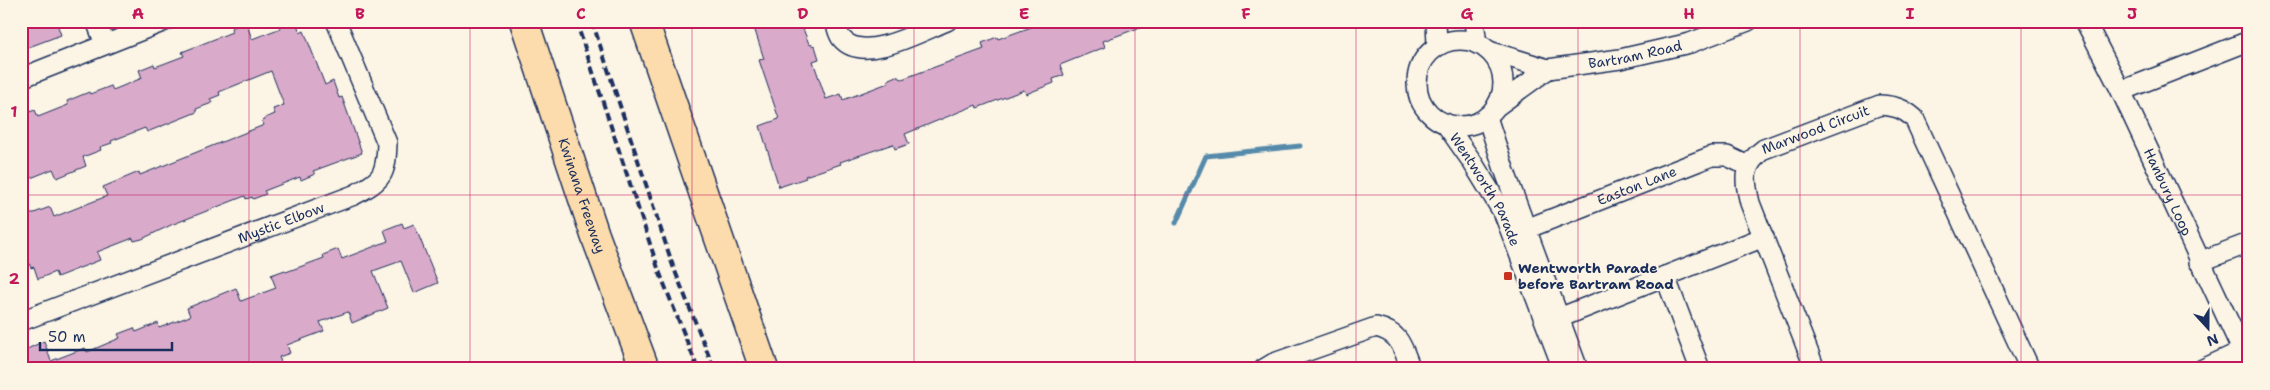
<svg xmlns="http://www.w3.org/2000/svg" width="2270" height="390" viewBox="0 0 2270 390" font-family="'Shantell Sans',sans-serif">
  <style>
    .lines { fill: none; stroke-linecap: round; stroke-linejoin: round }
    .stream { stroke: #568aab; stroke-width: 5 }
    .building { fill: #daaaca; stroke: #1b2f5e }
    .minor-casing { stroke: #1b2f5e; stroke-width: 22 }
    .highway-casing { stroke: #1b2f5e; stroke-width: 31 }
    .minor { stroke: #fcf5e5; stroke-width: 19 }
    .highway { stroke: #fcdcac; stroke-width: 28 }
    .rail { stroke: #1b2f5e; stroke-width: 4; stroke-dasharray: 8 4; stroke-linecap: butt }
    .grid { fill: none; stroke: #c2185b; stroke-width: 1; stroke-opacity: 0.55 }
    .poi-dot { fill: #c8321e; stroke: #fcf5e5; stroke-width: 2 }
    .labels { text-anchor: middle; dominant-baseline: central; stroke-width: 4.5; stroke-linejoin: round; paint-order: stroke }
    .street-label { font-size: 14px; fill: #1b2f5e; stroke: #fcf5e5 }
    .poi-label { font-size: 14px; font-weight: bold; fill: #1b2f5e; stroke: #fcf5e5; text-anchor: start }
    .neatline { fill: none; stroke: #c2185b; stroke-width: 2 }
    .grid-label { font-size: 16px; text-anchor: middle; font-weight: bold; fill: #c2185b }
  </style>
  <rect width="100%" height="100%" fill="#fcf5e5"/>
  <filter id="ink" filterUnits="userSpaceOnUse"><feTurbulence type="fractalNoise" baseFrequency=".02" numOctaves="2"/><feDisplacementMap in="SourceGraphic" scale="10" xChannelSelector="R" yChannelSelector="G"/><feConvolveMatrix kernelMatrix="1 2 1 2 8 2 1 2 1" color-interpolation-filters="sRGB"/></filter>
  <g filter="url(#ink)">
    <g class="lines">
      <polyline class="stream" points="1176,223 1206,156 1300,146"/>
    </g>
    <g class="building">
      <polygon points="21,21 56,21 61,35 21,50"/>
      <polygon points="278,21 296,21 300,33 304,31 325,85 333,81 339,98 342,97 362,153 313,171 315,174 301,180 300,177 264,191 266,194 253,199 252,197 246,199 245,196 171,225 142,239 134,241 133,238 97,252 100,260 57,277 55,272 38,279 34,267 31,268 21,243 21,218 50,207 54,217 107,196 103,187 139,172 140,175 264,125 262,121 265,120 265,118 275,114 273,109 284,105 271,71 219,92 220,95 210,99 212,103 196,109 197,112 147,132 145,128 111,141 112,143 100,147 101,150 83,157 86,166 57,178 53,169 21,182 21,115 35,110 38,117 68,105 67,101 89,92 90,94 111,86 113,90 142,78 139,70 154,64 155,67 184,56 182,52 232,32 231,28 246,22 252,39 281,28"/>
      <polygon points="752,21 800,21 809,44 815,46 819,59 813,61 826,99 841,94 843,100 888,83 889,79 896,76 902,79 984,49 982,43 997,37 998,39 1048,21 1151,21 1152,23 1103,41 1105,47 1060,65 1064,75 1053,79 1054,83 1026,94 1024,90 977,108 976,105 905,134 909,144 895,149 893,144 840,162 841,164 805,176 806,178 779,187 760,126 779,119 759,60 764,59"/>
      <polygon points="402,223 404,228 414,224 438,283 414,293 401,261 373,271 388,308 352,323 348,312 320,322 324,331 287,345 290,353 279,357 284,369 251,369 250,364 238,369 21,369 21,352 44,341 51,361 85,348 87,352 120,338 118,334 134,328 136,332 158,323 159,328 190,316 187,308 236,288 241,301 276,288 271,275 285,270 286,272 324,258 323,255 338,249 342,259 388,241 384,230"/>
    </g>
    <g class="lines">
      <g class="minor-casing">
        <g id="minor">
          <polyline points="96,21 105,44"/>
          <path d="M835 21C837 27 838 35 842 39 864 64 921 31 947 21"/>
          <polyline points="1436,21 1437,46"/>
          <polyline points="1474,21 1477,44"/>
          <path id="s1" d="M2085 21 2121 91 2249 365"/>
          <circle cx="1460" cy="83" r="43"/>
          <path id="s2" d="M1489 51 1548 69 1620 59 1690 43 1748 21"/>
          <polyline points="21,78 165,21"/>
          <polyline points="2121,91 2249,41"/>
          <polyline points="1497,106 1548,69"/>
          <polyline points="1487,117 1504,169 1578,369"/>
          <path id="s3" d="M1445 123 1471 160 1504 214 1563 369"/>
          <path id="s4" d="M1526 229 1712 156H1727L1748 166"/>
          <polyline points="2199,262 2249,243"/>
          <polyline points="1665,276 1700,369"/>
          <polyline points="1559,318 1764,237"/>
          <path id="s5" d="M21 321 354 195C382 180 386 176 387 143L336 21"/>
          <path d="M1264 369 1274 363 1376 327C1401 333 1402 347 1411 369"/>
          <path id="s6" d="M1815 369 1750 203C1744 178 1742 166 1764 149L1880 105C1894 106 1903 108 1914 118L2030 369"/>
          <polyline points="2203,369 2242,351"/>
        </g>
      </g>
      <g class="highway-casing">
        <g id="highway">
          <path id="s7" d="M524 21 595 235 645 369"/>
          <polyline points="644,21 764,369"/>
        </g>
      </g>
      <use href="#minor" class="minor"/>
      <use href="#highway" class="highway"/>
      <g class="rail">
        <polyline points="576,21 659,271 698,369"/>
        <polyline points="592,21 673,266 714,369"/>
      </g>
    </g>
  </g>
  <path class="grid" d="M249 21V369M470 21V369M692 21V369M914 21V369M1135 21V369M1356 21V369M1578 21V369M1800 21V369M2021 21V369M21 195H2249"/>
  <rect class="poi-dot" x="1503" y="271" width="10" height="10" rx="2.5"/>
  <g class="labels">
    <g class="street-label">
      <text stroke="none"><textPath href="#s2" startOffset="150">Bartram Road</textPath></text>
      <text stroke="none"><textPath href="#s6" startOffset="294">Marwood Circuit</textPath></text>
      <text stroke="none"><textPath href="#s4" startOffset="119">Easton Lane</textPath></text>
      <text stroke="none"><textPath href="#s3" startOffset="78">Wentworth Parade</textPath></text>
      <text stroke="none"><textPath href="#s1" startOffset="190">Hanbury Loop</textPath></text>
      <text stroke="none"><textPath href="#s7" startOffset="184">Kwinana Freeway</textPath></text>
      <text stroke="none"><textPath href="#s5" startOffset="278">Mystic Elbow</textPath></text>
    </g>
    <g class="poi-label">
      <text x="1518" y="268">Wentworth Parade<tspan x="1518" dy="16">before Bartram Road</tspan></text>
    </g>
  </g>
  <rect width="2270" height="390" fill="none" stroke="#fcf5e5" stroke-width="55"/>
  <g transform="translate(2208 328) rotate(159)" stroke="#fcf5e5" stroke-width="4" paint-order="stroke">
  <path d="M0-4L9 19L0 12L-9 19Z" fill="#1b2f5e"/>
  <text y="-8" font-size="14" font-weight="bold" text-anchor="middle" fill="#1b2f5e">N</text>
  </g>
  <path d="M40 342v8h132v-8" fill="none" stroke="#1b2f5e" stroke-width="2.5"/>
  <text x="48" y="342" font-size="15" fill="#1b2f5e" stroke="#fcf5e5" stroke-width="4" paint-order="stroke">50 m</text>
  <rect x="28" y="28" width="2214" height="334" class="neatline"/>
  <g class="grid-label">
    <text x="138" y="19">A</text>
    <text x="360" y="19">B</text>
    <text x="581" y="19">C</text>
    <text x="803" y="19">D</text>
    <text x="1024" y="19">E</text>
    <text x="1246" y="19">F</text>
    <text x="1467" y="19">G</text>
    <text x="1689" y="19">H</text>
    <text x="1910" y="19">I</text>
    <text x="2132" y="19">J</text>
    <text x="14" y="117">1</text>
    <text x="14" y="284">2</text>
  </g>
</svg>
